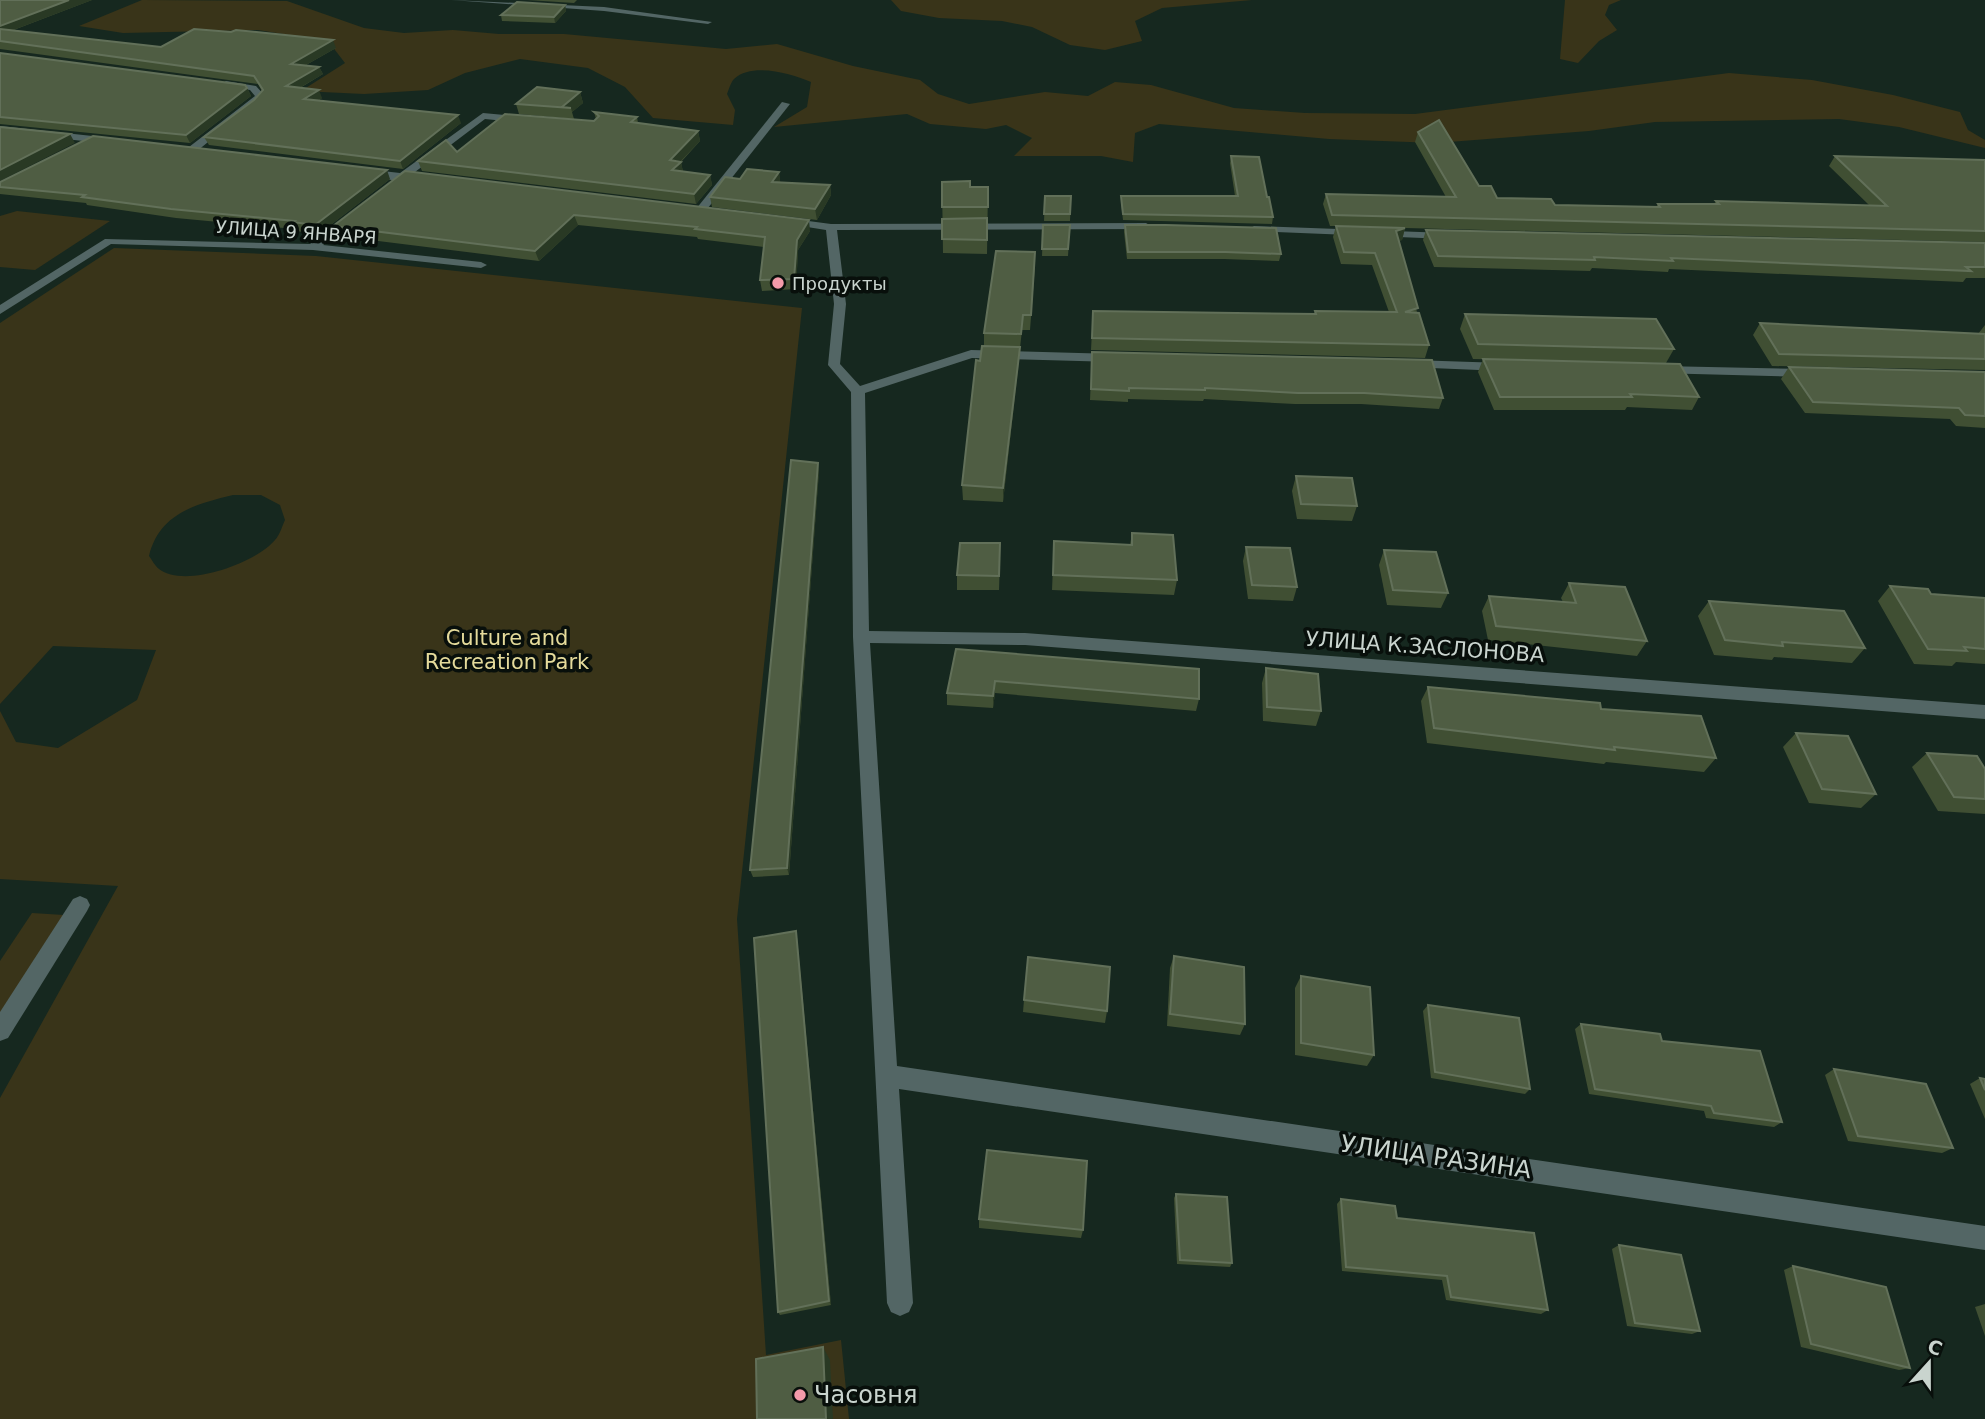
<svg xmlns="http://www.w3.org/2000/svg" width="1985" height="1419" viewBox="0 0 1985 1419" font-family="'DejaVu Sans',sans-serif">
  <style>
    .green { fill: #393419; fill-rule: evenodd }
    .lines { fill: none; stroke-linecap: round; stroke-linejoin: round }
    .minor { fill: #536665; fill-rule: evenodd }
    .wall { fill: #404f33 }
    .shaded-wall { fill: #293924 }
    .building { fill: #4f5d43; stroke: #627059; stroke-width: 2 }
    .poi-dot { fill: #f39aa9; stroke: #080f0b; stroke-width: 2.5 }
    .labels { text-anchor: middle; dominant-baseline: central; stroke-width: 7; stroke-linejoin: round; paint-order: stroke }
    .far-street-label { font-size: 18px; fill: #c9d4ce; stroke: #080f0b }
    .far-poi-label { font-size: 18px; fill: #c9d4ce; stroke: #080f0b; text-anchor: start }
    .park-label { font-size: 21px; fill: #e5db9b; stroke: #080f0b }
    .street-label { font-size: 21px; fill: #c9d4ce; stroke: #080f0b }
    .near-street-label { font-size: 24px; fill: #c9d4ce; stroke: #080f0b }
    .near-poi-label { font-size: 24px; fill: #c9d4ce; stroke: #080f0b; text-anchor: start }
  </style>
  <rect width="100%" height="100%" fill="#16281f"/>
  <g class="green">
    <path d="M142 0 287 1 364 28 404 33 453 30 499 34H564L726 49 777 44 853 66 920 80 938 94 969 104 1045 92 1088 96 1115 82 1151 85 1234 108 1305 113 1415 114 1729 73 1812 80 1893 95 1960 112 1968 130 1985 140V148L1899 127 1839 119 1655 122 1589 131 1436 143 1329 139 1159 124 1135 133 1133 162 1101 156H1014L1032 138 1006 125 986 129 930 124 907 114 774 127 807 107 811 82C791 74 753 62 734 79 731 82 729 89 727 94L735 110 733 125 653 118 625 87 588 68 520 59 465 73 428 90 364 94 301 91 345 63 328 41 258 30 123 33 79 26Z"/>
    <polygon points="891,0 1252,0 1162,8 1135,21 1142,41 1105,50 1070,45 1032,27 1002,21 939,18 901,11"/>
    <polygon points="1565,0 1621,0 1609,5 1605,15 1617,30 1599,41 1578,63 1560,59"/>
    <polygon points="17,211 110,221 35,270 0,267 0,216"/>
    <path d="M114 248 316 256 802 308 737 919 766 1355 841 1340 849 1419H0V1098L118 886 0 879V711L16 742 58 748 137 700 156 650 53 646 0 704V323ZM233 495H261L280 505 285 520C282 526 280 535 275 540 256 563 185 589 159 569 155 566 152 560 149 556 159 514 195 504 233 495Z"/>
    <polygon points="32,913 64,915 0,1016 0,961"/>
  </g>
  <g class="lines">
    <g class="minor">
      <polygon points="451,0 604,7 712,22 708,24 604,11"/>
      <polygon points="226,81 256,86 265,96 197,151 189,151 189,147 255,96 250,90 223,86 221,84"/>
      <polygon points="782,102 790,104 704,213 696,213 696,209"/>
      <polygon points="483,113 525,117 530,120 525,123 485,119 411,175 425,177 425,181 399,182 360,172 365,169 400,173"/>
      <polygon points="0,126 111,138 116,141 111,144 0,132"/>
      <polygon points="352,213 356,214 356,218 323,245 481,262 487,265 481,268 313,250 111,244 0,314 0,305 105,239 310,244"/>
      <polygon points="786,218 831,224 1146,223 1151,226 1146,229 837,230 846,304 840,364 860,386 971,350 1115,354 1121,358 1115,362 972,358 865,393 869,631 1025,633 1985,705 1985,719 1025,645 870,643 897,1066 1985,1226 1985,1250 899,1089 913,1303 909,1312 900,1316 891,1312 887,1303 853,637 851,392 828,365 834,304 826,230 782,223 781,221"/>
      <polygon points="1254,226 1447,233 1453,236 1447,239 1250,231 1249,229"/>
      <polygon points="1412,360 1503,363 1509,367 1503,371 1407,367 1406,364"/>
      <polygon points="1661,366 1808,369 1814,373 1808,377 1656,373 1656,367"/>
      <polygon points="80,896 87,899 90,905 87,911 8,1038 0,1041 0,1012 73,899"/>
    </g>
  </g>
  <g class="wall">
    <polygon points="0,0 92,0 11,31 161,47 336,48 306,65 319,67 323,74 300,88 322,98 319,100 461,123 403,169 209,145 204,137 254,100 262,91 258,84 0,49"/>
    <polygon points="527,0 577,0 574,3"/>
    <polygon points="565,5 566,11 555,23 502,21 501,15"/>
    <polygon points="0,53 247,88 251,96 190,143 0,124"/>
    <polygon points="580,92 583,103 572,112 574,119 519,114 516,104"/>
    <polygon points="594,112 637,117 638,123 698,131 700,141 681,162 683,172 710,175 712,185 696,204 422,171 418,161 594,121 596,119"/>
    <polygon points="1418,132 1479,186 1497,198 1555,205 1656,207 1658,204 1714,204 1716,201 1869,205 1829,166 1835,156 1985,160 1985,242 1405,228 1402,240 1398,241 1417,312 1429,345 1425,358 1091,350 1093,311 1314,314 1315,311 1389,312 1372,265 1341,264 1333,237 1336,226 1330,226 1323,204 1326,194 1446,197 1415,142"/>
    <polygon points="1231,156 1267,197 1273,217 1272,224 1123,220 1121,202 1121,196 1235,196 1230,163"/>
    <polygon points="405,171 810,231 798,250 796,289 762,291 760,280 764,247 698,239 697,237 578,225 539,261 338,236 333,226"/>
    <polygon points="779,172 780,183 830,185 831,195 817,220 712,207 710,197 740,179"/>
    <polygon points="390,179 319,234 296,231 295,229 176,218 87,205 86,203 0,194 0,182"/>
    <polygon points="942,182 970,187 988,187 987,254 943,253"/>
    <polygon points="1045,196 1071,196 1070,221 1044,221"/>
    <polygon points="1043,225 1070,225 1068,256 1042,256"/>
    <polygon points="1125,225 1281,254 1279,261 1224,259 1127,259 1124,232"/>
    <polygon points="1426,230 1985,243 1985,278 1966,278 1963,282 1669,269 1668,272 1592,268 1590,271 1434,267 1423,240"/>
    <polygon points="1035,266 1030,330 1022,330 1003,502 963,500 962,485 984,346 984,333"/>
    <polygon points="1465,314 1674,349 1666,363 1473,359 1460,329"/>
    <polygon points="1760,323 1978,334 1985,325 1985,370 1772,366 1753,335"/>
    <polygon points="1092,352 1443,398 1439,409 1361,404 1295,404 1204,399 1203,401 1128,399 1128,402 1090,400"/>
    <polygon points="1483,359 1699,397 1692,410 1627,407 1625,410 1494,410 1478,372"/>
    <polygon points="1789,367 1985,372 1985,428 1956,426 1950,419 1805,413 1781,379"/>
    <polygon points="819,471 789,875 753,877 750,870"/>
    <polygon points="1296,476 1357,506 1352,521 1297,519 1292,491"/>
    <polygon points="1132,533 1177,580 1174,595 1052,590 1054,541 1130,545"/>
    <polygon points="1246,547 1297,587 1293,601 1248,599 1243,561"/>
    <polygon points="1384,550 1448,593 1441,608 1387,605 1379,565"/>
    <polygon points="1000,558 999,590 957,590 957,575"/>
    <polygon points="1569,583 1647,641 1637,656 1488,640 1482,611 1489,596 1563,602 1561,598"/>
    <polygon points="1890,586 1931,594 1985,598 1985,664 1956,662 1952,666 1914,664 1878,601"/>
    <polygon points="1709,601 1865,648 1852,663 1774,657 1772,660 1714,655 1698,616"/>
    <polygon points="956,649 1199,699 1196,711 995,693 993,708 947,705 947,693"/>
    <polygon points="1266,668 1321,711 1316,726 1263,721 1262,683"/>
    <polygon points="1428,687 1601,709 1716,758 1704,772 1606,762 1604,764 1427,743 1421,701"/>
    <polygon points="1796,733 1876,794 1861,808 1809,803 1783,747"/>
    <polygon points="1927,753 1985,769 1985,814 1938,811 1912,767"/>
    <polygon points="797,937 831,1305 780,1315 778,1312"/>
    <polygon points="1174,956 1245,1024 1240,1035 1167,1026 1170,968"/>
    <polygon points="1301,976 1374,1055 1367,1066 1295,1055 1295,988"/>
    <polygon points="1024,1000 1107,1011 1105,1023 1023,1012"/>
    <polygon points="1428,1005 1530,1089 1525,1094 1431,1078 1423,1011"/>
    <polygon points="1581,1024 1782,1122 1774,1127 1706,1118 1704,1111 1589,1094 1575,1029"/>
    <polygon points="1834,1069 1953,1148 1942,1153 1848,1141 1825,1075"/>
    <polygon points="1980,1078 1985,1079 1985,1119 1970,1084"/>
    <polygon points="1176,1194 1232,1263 1230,1267 1177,1264 1174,1198"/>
    <polygon points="1341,1199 1397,1218 1548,1310 1541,1314 1446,1300 1442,1280 1342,1271 1337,1204"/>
    <polygon points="979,1219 1083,1230 1081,1238 979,1228"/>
    <polygon points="1619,1245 1700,1331 1692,1334 1627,1326 1612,1249"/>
    <polygon points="1793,1266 1910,1368 1899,1370 1801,1347 1784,1270"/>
    <polygon points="1985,1304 1985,1336 1975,1307"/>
  </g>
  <g class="shaded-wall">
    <polygon points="69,0 92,0 0,35 0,26"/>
    <polygon points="565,5 566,11 555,23 554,17"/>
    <polygon points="333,40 336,48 295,71 291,64"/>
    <polygon points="319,67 323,74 289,94 286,86"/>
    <polygon points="247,88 251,96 190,143 186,135"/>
    <polygon points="319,90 322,98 308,107 304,99"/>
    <polygon points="580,92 583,103 572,112 571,108 562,107"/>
    <polygon points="458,115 461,123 403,169 400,161"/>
    <polygon points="698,131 700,141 674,168 681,162 683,172 674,180 670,160"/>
    <polygon points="70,134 75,143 0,181 0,170"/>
    <polygon points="387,170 390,179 319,234 315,225"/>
    <polygon points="779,172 780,182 773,192 772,182"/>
    <polygon points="710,175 712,185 696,204 694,194"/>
    <polygon points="830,185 831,195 817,220 815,209"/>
    <polygon points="574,215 578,225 539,261 535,251"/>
    <polygon points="809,220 810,231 798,250 796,289 794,279 797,240"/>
    <polygon points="1405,228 1402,240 1392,243 1396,231"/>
    <polygon points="1020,347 1019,362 1003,502 1003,488"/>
    <polygon points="818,463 819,471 789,875 787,868"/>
    <polygon points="995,681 995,693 993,708 993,696"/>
    <polygon points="796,931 797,937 831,1305 829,1301"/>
    <polygon points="823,1347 830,1360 833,1419 826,1419"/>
  </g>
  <g class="building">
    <polygon points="0,0 69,0 0,26"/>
    <polygon points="517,2 565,5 554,17 501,15"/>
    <polygon points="0,29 161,47 194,29 231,32 236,30 333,40 291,64 319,67 286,86 319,90 304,99 458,115 400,161 204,137 254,100 263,90 254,76 0,41"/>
    <polygon points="0,53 245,85 247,88 186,135 0,117"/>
    <polygon points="537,87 580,92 562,107 571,108 516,104"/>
    <polygon points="594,112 637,117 631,122 698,131 670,160 681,162 672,170 710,175 694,194 418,161 446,140 457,152 505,114 594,121 599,116"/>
    <polygon points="1439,120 1479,186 1491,186 1497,198 1551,199 1555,205 1660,207 1658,204 1719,204 1716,201 1887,206 1835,156 1985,160 1985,231 1332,215 1326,194 1456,197 1418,132"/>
    <polygon points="0,127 70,134 0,170"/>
    <polygon points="93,136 387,170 315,225 292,222 294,221 171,209 82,197 85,195 0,187 0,182"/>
    <polygon points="1231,156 1259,157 1267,197 1269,197 1273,217 1123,214 1121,196 1238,196"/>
    <polygon points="747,169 779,172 772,182 830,185 815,209 710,197 725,177 740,179"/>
    <polygon points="405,171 809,220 797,240 794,279 760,280 765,237 695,229 697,227 574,215 535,251 333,226"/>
    <polygon points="970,181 970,187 988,187 988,207 942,207 942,182"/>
    <polygon points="1045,196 1071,196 1070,214 1044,214"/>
    <polygon points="987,218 987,240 942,239 942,219"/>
    <polygon points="1043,225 1070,225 1068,249 1042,249"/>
    <polygon points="1125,225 1166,225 1276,228 1281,254 1225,252 1128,252"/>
    <polygon points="1336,226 1405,228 1396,231 1418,308 1405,312 1419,313 1429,345 1092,338 1093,311 1316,314 1315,311 1397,312 1375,253 1344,252"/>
    <polygon points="1426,230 1985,243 1985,267 1966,267 1971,271 1671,258 1673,261 1594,257 1595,260 1438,256"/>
    <polygon points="996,251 1035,252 1031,315 1023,315 1021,334 984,333"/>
    <polygon points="1465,314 1656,319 1674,349 1478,344"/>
    <polygon points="1760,323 1985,334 1985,359 1779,354"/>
    <polygon points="982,346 1020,347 1003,488 962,485 976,360 980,361"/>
    <polygon points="1092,352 1432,360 1443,398 1364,393 1298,393 1205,388 1205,390 1129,388 1129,391 1091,389"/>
    <polygon points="1483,359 1680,364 1699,397 1630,394 1632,397 1500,397"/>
    <polygon points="1789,367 1985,372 1985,416 1965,415 1959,408 1813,402"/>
    <polygon points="791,460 818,463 787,868 750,870"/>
    <polygon points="1296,476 1352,478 1357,506 1301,504"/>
    <polygon points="1132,533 1173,535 1177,580 1053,575 1054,541 1132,545"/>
    <polygon points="960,543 1000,543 999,576 957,575"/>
    <polygon points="1246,547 1290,548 1297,587 1252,585"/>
    <polygon points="1384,550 1436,552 1448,593 1393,590"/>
    <polygon points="1569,583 1625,587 1647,641 1496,626 1489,596 1576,603"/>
    <polygon points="1890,586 1928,589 1931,594 1985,598 1985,649 1964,647 1967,651 1928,649"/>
    <polygon points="1709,601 1844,611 1865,648 1782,642 1783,646 1725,640"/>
    <polygon points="956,649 1199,669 1199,699 995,681 993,696 947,693"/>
    <polygon points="1266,668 1318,674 1321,711 1267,707"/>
    <polygon points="1428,687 1600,703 1601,709 1701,716 1716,758 1614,747 1615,750 1434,728"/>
    <polygon points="1796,733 1848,736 1876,794 1822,789"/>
    <polygon points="1927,753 1977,756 1985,769 1985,799 1954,797"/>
    <polygon points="796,931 829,1301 778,1312 754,938"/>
    <polygon points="1174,956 1244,967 1245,1024 1170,1014"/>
    <polygon points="1028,957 1110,967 1107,1011 1024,1000"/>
    <polygon points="1301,976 1370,987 1374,1055 1301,1043"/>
    <polygon points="1428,1005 1519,1018 1530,1089 1435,1072"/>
    <polygon points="1581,1024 1660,1034 1662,1041 1760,1051 1782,1122 1714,1113 1711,1106 1595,1089"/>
    <polygon points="1834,1069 1926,1084 1953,1148 1858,1136"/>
    <polygon points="1980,1078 1985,1079 1985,1090"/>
    <polygon points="987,1150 1087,1161 1083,1230 979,1219"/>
    <polygon points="1176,1194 1227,1197 1232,1263 1180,1260"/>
    <polygon points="1341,1199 1395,1206 1397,1218 1534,1233 1548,1310 1451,1297 1447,1276 1346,1267"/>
    <polygon points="1619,1245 1681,1255 1700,1331 1635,1323"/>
    <polygon points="1793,1266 1886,1287 1910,1368 1811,1344"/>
    <polygon points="823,1347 826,1419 757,1419 756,1359"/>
  </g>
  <g class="poi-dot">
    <circle cx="778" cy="283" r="7"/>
    <circle cx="800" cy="1395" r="7"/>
  </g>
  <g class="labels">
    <g class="far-street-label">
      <text transform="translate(296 232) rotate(4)">УЛИЦА 9 ЯНВАРЯ</text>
    </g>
    <g class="far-poi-label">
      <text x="792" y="283">Продукты</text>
    </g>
    <g class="park-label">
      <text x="507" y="638">Culture and<tspan x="507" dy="24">Recreation Park</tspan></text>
    </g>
    <g class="street-label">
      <text transform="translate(1425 647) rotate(4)">УЛИЦА К.ЗАСЛОНОВА</text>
    </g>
    <g class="near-street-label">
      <text transform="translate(1436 1157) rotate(8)">УЛИЦА РАЗИНА</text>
    </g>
    <g class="near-poi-label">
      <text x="814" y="1395">Часовня</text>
    </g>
  </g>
  <g transform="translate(1929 1363) rotate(21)" stroke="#080f0b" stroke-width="5" paint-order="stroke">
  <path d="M0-5L12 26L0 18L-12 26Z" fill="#c9d4ce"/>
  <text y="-10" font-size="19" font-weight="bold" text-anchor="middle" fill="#c9d4ce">С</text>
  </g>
</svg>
